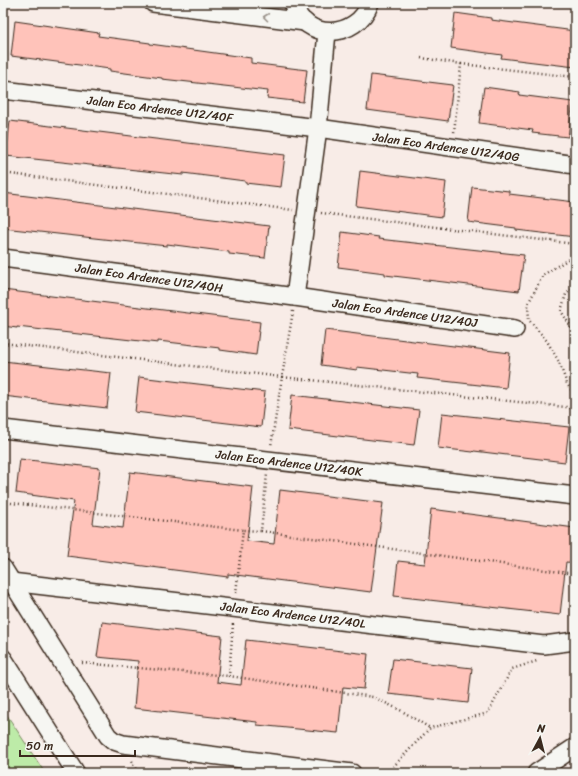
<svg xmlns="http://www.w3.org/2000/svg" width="578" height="776" viewBox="0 0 578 776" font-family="Sriracha,sans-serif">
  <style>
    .green { fill: #bdeba8; stroke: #7c8a63 }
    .building { fill: #ffc3ba; stroke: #3b2a1e }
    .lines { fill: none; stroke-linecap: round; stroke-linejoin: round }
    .street-casing { stroke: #3b2a1e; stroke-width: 20 }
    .path { stroke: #3b2a1e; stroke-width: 2.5; stroke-dasharray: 1 3; stroke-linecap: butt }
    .street { stroke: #f6f6f2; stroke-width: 17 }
    .oneway { stroke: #989088 }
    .labels { text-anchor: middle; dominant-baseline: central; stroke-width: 4; stroke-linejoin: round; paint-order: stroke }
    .street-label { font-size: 12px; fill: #3b2a1e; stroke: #f6f6f2 }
  </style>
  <rect width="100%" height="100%" fill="#f8ece7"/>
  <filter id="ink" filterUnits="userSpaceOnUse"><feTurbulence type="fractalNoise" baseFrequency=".025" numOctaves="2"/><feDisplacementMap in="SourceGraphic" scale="8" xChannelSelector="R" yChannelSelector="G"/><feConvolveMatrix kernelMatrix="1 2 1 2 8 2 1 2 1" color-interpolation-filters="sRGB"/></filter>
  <g filter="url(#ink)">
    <polygon class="green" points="3,709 45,773 3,773"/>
    <g class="building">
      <polygon points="455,13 491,18 491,20 575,31 575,67 501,58 502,55 451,48"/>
      <polygon points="15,21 99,33 98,36 150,43 150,44 251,58 251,63 307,70 303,102 267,98 268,91 162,79 162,78 110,71 110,69 11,56"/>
      <polygon points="371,75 453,85 448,121 367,110"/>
      <polygon points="484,87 520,92 519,95 573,102 568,137 532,133 533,130 479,123"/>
      <polygon points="10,121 285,155 281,187 245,183 245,181 183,173 183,175 6,156"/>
      <polygon points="360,171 446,182 442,217 356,206"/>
      <polygon points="472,187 509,191 509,194 575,202 575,237 516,230 516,228 468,222"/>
      <polygon points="3,193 269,226 265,258 229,254 229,252 167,244 167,246 3,228"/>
      <polygon points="342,232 379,237 378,239 524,255 519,291 385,275 385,273 338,267"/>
      <polygon points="3,290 260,322 256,355 220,350 220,348 158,341 158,343 17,327 17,328 3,326"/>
      <polygon points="325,330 510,353 506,388 417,378 418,374 357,367 357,370 321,365"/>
      <polygon points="3,361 111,373 107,408 3,396"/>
      <polygon points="139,377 265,392 261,427 135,412"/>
      <polygon points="292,395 419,410 414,445 288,430"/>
      <polygon points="442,413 569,427 565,462 474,451 473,452 438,448"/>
      <polygon points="20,459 100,468 93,524 123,528 130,472 253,487 247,541 274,544 280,490 383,503 371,592 228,574 228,577 67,556 74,501 16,493"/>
      <polygon points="431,509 575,528 575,563 566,562 560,615 394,596 398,561 425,564"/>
      <polygon points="102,622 222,636 217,682 241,685 246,640 368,654 364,689 343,687 338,733 257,725 257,722 134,708 138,661 97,657"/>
      <polygon points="393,659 472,668 468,703 388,694"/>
    </g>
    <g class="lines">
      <g class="street-casing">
        <g id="street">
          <polyline points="153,3 305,22"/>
          <path d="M293 3C304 42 357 40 370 3"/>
          <polyline points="3,90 318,128 575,165"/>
          <polyline points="3,258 295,297 515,329"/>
          <polyline points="295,297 318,128 327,32"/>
          <polyline points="3,429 575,496"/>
          <polyline points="3,568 108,736 114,741 123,744 352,773"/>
          <polyline points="11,582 544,645 575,641"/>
          <polyline points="3,658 76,773"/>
          <polyline points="536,773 575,747"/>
        </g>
      </g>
      <g class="path">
        <polyline points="421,58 461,64 454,133"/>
        <polyline points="461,64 575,77"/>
        <polyline points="3,173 293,210"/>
        <polyline points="321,213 575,244"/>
        <polyline points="575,255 543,275 528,304 529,320 547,341 559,362 567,384 575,395"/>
        <polyline points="575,287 566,294 561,311 575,333"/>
        <polyline points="293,311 282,377 575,408"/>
        <polyline points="3,343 282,377 271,446"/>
        <polyline points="3,502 243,530"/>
        <polyline points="261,531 575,574"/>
        <polyline points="236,593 243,530 261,531 267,474"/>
        <polyline points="233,624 229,676 373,697 402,711 430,728"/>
        <polyline points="82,663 229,676"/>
        <polyline points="132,761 139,773"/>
        <polyline points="383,773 391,769 430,728 488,713 512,669 537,661"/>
      </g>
      <use href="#street" class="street"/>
    </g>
    <defs><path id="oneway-chevron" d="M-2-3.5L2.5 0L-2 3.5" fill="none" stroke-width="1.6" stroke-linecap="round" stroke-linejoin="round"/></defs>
    <use class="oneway" href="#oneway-chevron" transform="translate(266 17) rotate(-173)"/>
  </g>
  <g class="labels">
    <g class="street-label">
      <text transform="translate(160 109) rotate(7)">Jalan Eco Ardence U12/40F</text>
      <text transform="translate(446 147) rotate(8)">Jalan Eco Ardence U12/40G</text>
      <text transform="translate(149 278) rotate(8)">Jalan Eco Ardence U12/40H</text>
      <text transform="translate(405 313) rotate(8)">Jalan Eco Ardence U12/40J</text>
      <text transform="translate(289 463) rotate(7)">Jalan Eco Ardence U12/40K</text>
      <text transform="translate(293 615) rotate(7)">Jalan Eco Ardence U12/40L</text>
    </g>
  </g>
  <rect width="578" height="776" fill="none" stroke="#f6f6f2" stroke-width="16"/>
  <rect x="8" y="8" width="562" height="760" fill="none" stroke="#3b2a1e" stroke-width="1.5" filter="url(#ink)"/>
  <g transform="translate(540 738) rotate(7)" stroke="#f6f6f2" stroke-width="3" paint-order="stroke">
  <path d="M0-3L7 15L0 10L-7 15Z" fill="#3b2a1e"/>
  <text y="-6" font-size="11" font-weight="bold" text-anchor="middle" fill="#3b2a1e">N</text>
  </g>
  <path d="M20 750v6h115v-6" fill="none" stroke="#3b2a1e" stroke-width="2"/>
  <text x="26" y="750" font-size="12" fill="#3b2a1e" stroke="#f6f6f2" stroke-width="3" paint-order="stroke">50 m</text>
</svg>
